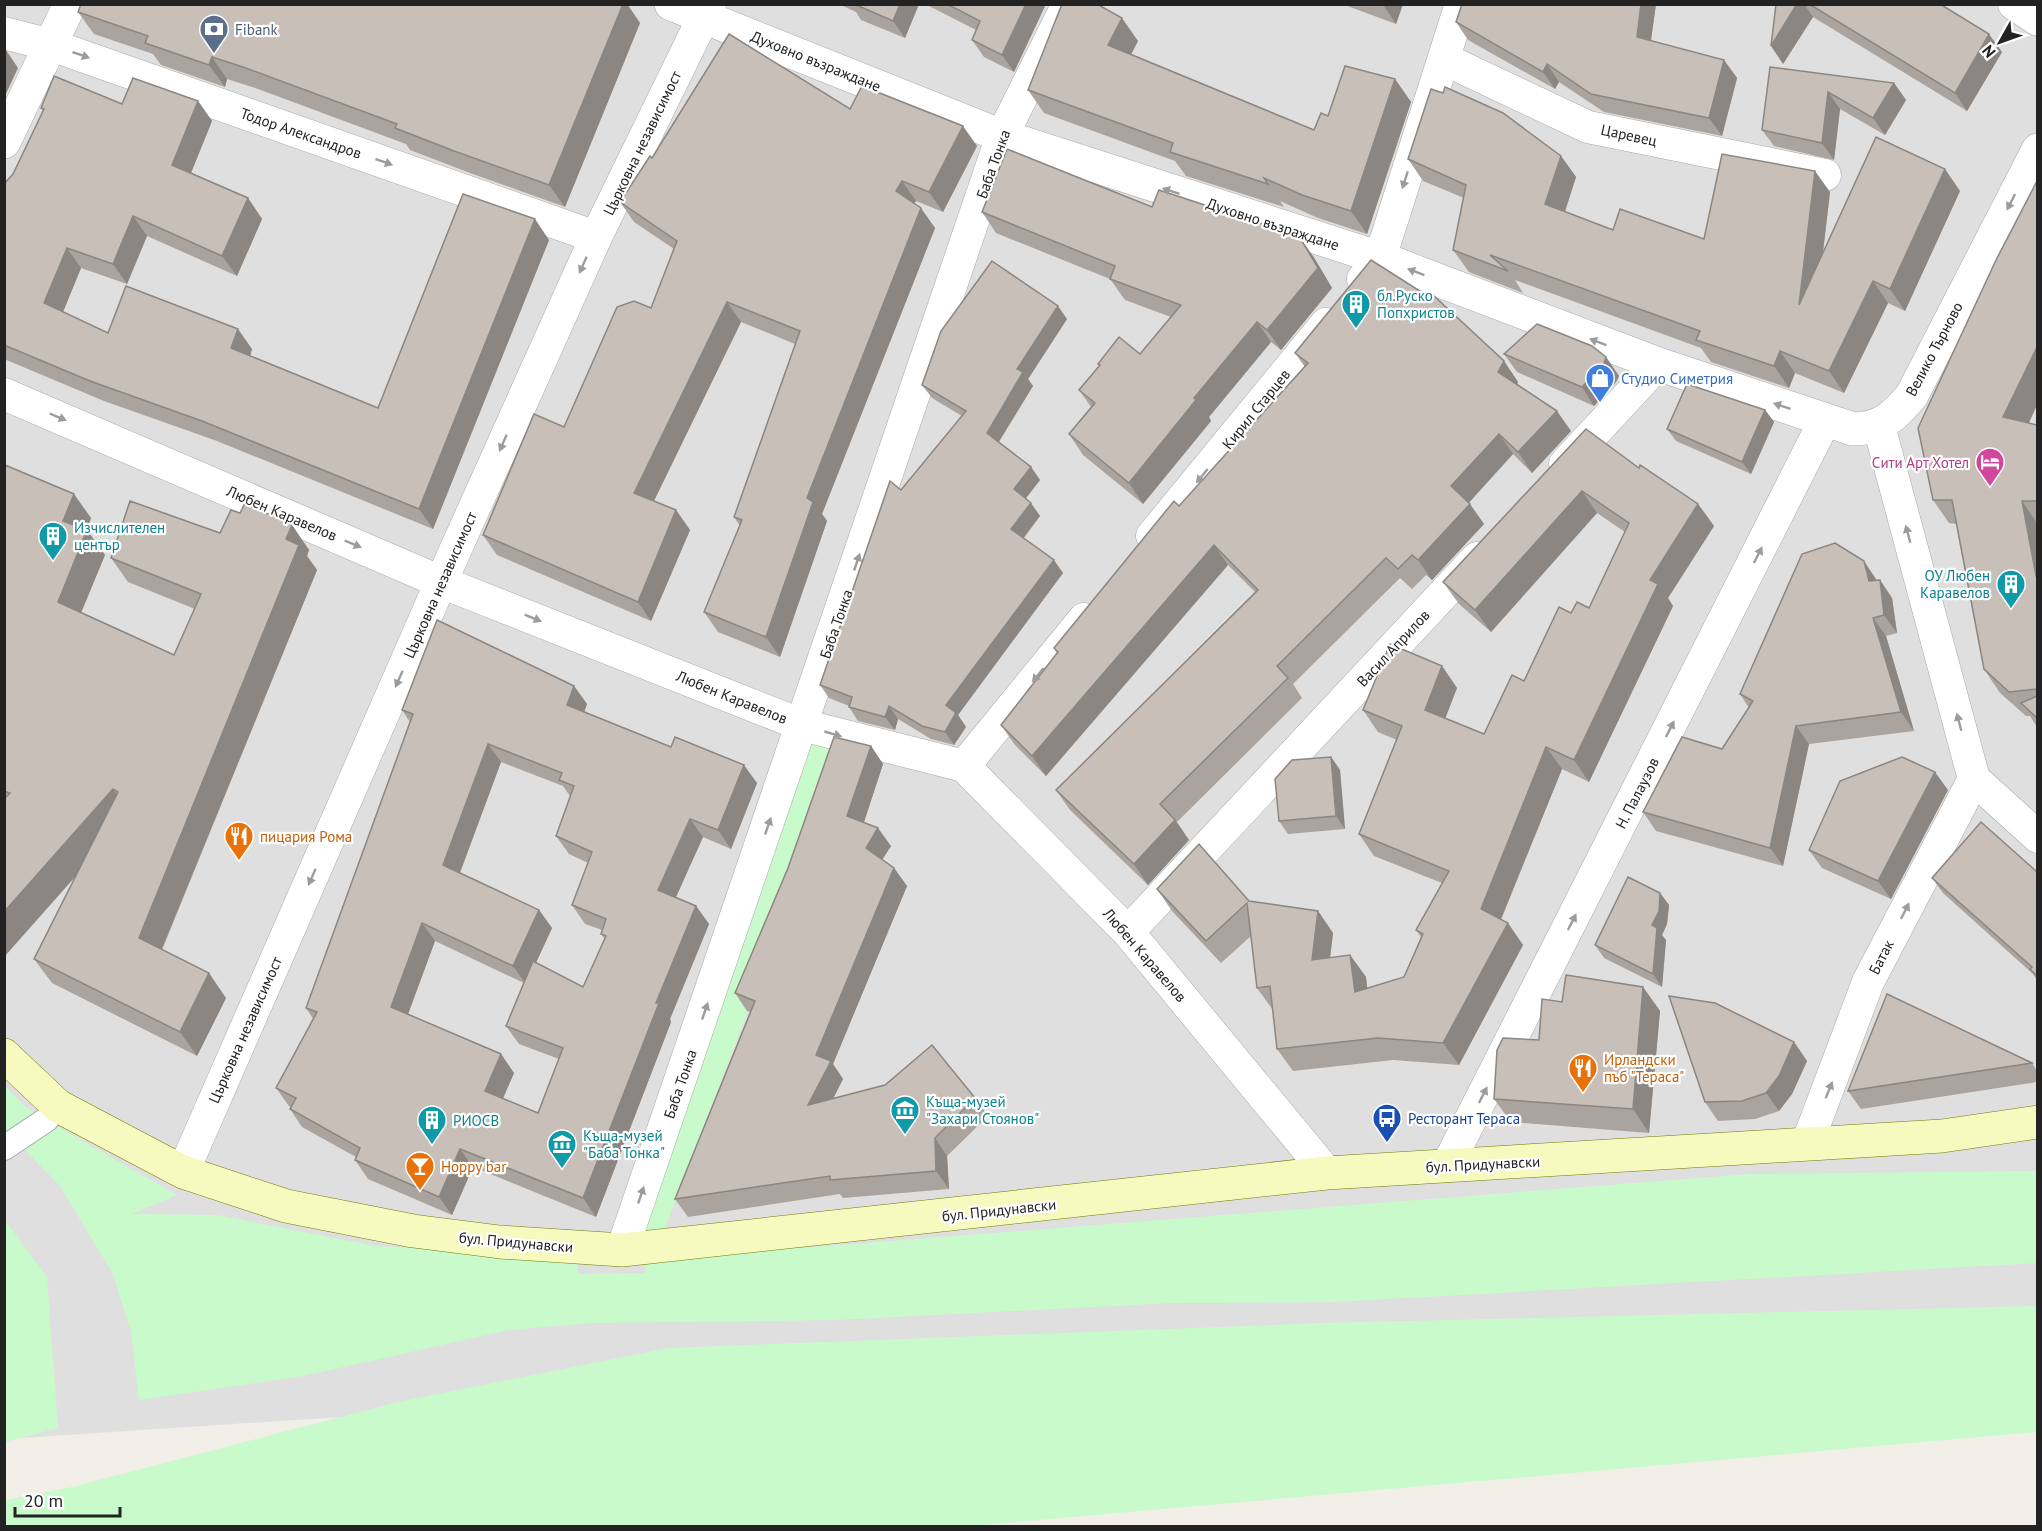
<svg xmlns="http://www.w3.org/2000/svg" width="2042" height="1531" viewBox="0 0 2042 1531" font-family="'PT Sans',sans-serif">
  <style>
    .residential { fill: #e0dfdf }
    .park { fill: #c8facc }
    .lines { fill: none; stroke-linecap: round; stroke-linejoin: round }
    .pedestrian-casing { stroke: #a9a9a9; stroke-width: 26 }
    .minor-casing { stroke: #a9a9a9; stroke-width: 33 }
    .tertiary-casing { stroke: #a9a9a9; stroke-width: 34 }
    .secondary-casing { stroke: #707d05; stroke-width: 34 }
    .pedestrian { stroke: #fff; stroke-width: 24 }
    .minor { stroke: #fff; stroke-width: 32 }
    .tertiary { stroke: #fff; stroke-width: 33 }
    .secondary { stroke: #f7fabf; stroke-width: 33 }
    .wall { fill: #aba49e; fill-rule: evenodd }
    .shaded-wall { fill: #8b8681 }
    .building { fill: #c7bfb8; stroke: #8b8681; stroke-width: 1.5; fill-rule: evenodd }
    .oneway { fill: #9c9c9c }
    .labels { text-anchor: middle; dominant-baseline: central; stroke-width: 4.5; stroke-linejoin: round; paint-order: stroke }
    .service-label { font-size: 15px; fill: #4e5e75; stroke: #fff; text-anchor: start }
    .street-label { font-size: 15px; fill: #222; stroke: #fff }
    .culture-label { font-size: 15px; fill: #0d838f; stroke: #fff; text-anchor: start }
    .shop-label { font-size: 15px; fill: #366cbe; stroke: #fff; text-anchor: start }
    .hotel-label { font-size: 15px; fill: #b23c85; stroke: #fff; text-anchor: end }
    .food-label { font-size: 15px; fill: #c56008; stroke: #fff; text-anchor: start }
    .transit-label { font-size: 15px; fill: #164399; stroke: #fff; text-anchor: start }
  </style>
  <rect width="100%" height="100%" fill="#f2efe9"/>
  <polygon class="residential" points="5,5 2037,5 2037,1306 5,1439"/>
  <g class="park">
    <polygon points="787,713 852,739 658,1246 630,1250"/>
    <polygon points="5,1086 23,1105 46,1120 177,1195 131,1214 217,1215 376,1246 532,1256 575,1255 579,1274 645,1273 647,1250 800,1248 1750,1174 2037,1171 2037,1263 1335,1302 1172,1303 837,1320 592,1323 509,1330 303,1376 139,1400 131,1332 113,1274 60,1186 5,1129"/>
    <polygon points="5,1220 47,1277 58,1428 5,1442"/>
    <polygon points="2037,1306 2037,1432 970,1526 5,1526 5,1500 72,1487 402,1401 669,1348 1321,1323"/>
  </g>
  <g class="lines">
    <g class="pedestrian-casing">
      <polyline id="pedestrian" points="4,1148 46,1120 58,1106"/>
    </g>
    <g class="minor-casing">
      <g id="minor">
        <polyline points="2014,4 2038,20"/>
        <polyline points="4,33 51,45 596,237"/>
        <polyline points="1444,59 1588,127 1825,175"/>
        <polyline points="1363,279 1380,258 1461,4"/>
        <polyline points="4,394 441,582 802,725 964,766 1128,932 1327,1173"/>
        <polyline points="1879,426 1974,779 2038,837"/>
        <polyline points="1565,464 1658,364"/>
        <polyline points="1152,536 1326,324"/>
        <polyline points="964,766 1084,619"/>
        <polyline points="1128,932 1477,558"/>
        <polyline points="1807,1144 1868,982 1974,779"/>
        <polyline points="1447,1166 1825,420"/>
        <polyline points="183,1172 441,582 596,237 710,4"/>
        <polyline points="622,1250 1002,136 1068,4"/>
      </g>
    </g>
    <g class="tertiary-casing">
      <g id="tertiary">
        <path d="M671 4 1002 136 1380 258 1658 364 1853 429C1881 429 1895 416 1912 395L2038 150"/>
        <polyline points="4,142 70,4"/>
      </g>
    </g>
    <g class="secondary-casing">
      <polyline id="secondary" points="4,1055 58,1106 183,1172 286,1206 413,1231 500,1242 622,1250 1327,1173 1942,1136 2038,1122"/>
    </g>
    <use href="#pedestrian" class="pedestrian"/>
    <use href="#minor" class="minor"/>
    <use href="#tertiary" class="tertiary"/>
    <use href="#secondary" class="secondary"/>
  </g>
  <g class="wall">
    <polygon points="81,4 627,4 640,23 565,207 470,173 410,150 406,144 258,89 227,79 225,87 161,65 153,54 94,34 78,12"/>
    <polygon points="839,4 919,4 905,38 861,20 856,12"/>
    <polygon points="925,4 1046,4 1014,72 984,57 972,40 976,30"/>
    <polygon points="1342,4 1403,4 1396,24"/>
    <polygon points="1462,4 1656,4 1651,41 1724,60 1737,78 1722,136 1604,112 1559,82 1555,89 1468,40 1456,22"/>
    <polygon points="1776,4 1940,4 2002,52 1967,111 1813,17 1783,64"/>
    <polygon points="1138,41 1131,54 1314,130 1328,116 1395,79 1411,102 1367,234 1318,218 1280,201 1284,207 1186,176 1175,161 1044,113 1028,90"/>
    <polygon points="1770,67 1894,83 1906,100 1885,135 1840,109 1834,160 1774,146 1762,130"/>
    <polygon points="198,101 212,121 191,173 248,198 262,219 237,276 147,236 127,284 81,268 63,312 108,333 252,349 250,356 378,408 549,240 433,529 217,441 104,401 4,359 4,184 13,174 43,111 41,108"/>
    <polygon points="850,109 977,146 943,212 916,201 914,203 935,228 822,514 827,521 780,657 718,632 704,612 740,526 734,517 795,344 741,322 654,501 676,510 690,530 651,621 497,555 483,535 564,427 651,308 674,249 634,222 620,202 652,158"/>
    <polygon points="1561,156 1576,177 1565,212 1613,230 1704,239 1830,192 1823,253 1960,191 1905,311 1888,303 1844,393 1795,373 1789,388 1711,362 1701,348 1515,280 1523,293 1469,272 1453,250 1464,198 1423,181 1408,159"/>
    <polygon points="1152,207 1313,256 1332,288 1281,350 1271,342 1209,417 1211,421 1143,504 1083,455 1069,434 1091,407 1079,390 1100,366 1098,364 1140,354 1171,317 1125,300 1110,279 996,233 982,212"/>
    <polygon points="1067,319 1028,379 1033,386 999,442 1031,467 1040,480 1026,498 1040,516 1024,538 1063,573 958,715 966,727 954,745 931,739 898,719 895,730 858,721 849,707 849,706 829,698 820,685 901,490 962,416 932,398 922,385"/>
    <polygon points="1295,353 1504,361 1518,382 1517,385 1571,431 1532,473 1513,454 1468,503 1484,524 1432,580 1426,575 1412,589 1400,578 1293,684 1302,698 1177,822 1189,840 1148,885 1070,810 1056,790 1255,592 1228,565 1046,776 1015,745 1001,725 1057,653 1054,648 1179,506 1305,367"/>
    <polygon points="1504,354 1606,357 1619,376 1616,382 1594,406 1517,372"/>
    <polygon points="2037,405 2029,423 2037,425 2037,727 2030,716 2026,716 2000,693 1984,669 1956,524 1949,523 1933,500"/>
    <polygon points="1765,410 1774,422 1751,474 1676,441 1667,429"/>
    <polygon points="1586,429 1639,468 1698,504 1714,526 1668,598 1673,606 1589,782 1562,769 1501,920 1523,945 1459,1065 1393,1060 1293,1071 1277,1049 1273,1010 1257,988 1251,936 1221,963 1172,911 1157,889 1249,901 1318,911 1333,933 1330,958 1350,955 1366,977 1367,988 1404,977 1421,937 1416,930 1442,883 1374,856 1359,834 1397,740 1378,732 1363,710 1442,666 1457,688 1445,718 1484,734 1524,681 1571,613 1589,608 1625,532 1597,513 1491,632 1459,604 1443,582"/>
    <polygon points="4,467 91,518 87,530 105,555 81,613 174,655 195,609 128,582 111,558 220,533 240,513 292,525 309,550 307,556 317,570 162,950 226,998 197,1056 52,983 34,959 76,876 4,957"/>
    <polygon points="1876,579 1877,580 1880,580 1892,598 1897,633 1886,636 1914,731 1809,744 1783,866 1656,831 1643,812 1722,749 1749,708 1740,694"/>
    <path d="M574 686 587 704 584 712 757 783 731 849 703 837 676 897 696 906 709 924 670 1019 671 1022 596 1217 473 1167 452 1215 368 1179 355 1160 356 1157 302 1127 290 1109 291 1107 289 1106 276 1088 314 1020 306 1008 410 722 402 710ZM501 762 563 786 570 796 556 836 569 854 588 863 572 905 585 924 602 930 601 934 605 939 583 987 536 963 552 928 539 910 460 873ZM435 941 524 983 506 1026 519 1044 559 1059 538 1113 502 1099 514 1073 501 1054 408 1014Z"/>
    <polygon points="871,746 883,764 864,822 891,846 882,860 894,868 907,886 833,1064 843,1079 833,1098 975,1098 988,1116 947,1156 949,1189 843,1198 840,1194 688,1217 675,1199 750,1012 747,1011 735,993"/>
    <polygon points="1331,757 1340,770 1345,829 1288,834 1279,821"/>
    <polygon points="1948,790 1891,899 1822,868 1809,850"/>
    <polygon points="2037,872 2037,980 2033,974 1943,893 1932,878"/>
    <polygon points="1660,893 1669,905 1667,924 1662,935 1666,940 1662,987 1604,958 1595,945"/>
    <polygon points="1643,987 1660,1011 1649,1133 1511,1122 1494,1099 1539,1040 1562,1002"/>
    <polygon points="1794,1042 1807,1061 1792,1094 1779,1111 1755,1119 1718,1121 1705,1102"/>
    <polygon points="2032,1063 2037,1071 2037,1082 1861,1109 1848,1091"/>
  </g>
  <g class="shaded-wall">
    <polygon points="623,4 627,4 640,23 565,207 549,185"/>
    <polygon points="900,4 919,4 905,38 893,21"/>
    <polygon points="1026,4 1046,4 1014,72 1002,55"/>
    <polygon points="1384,4 1403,4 1396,24 1384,6"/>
    <polygon points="1641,4 1656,4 1649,54 1637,37"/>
    <polygon points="1797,4 1804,4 1813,17 1783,64 1771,46"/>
    <polygon points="1122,18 1138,41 1124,68 1108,45"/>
    <polygon points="1989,34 2002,52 1967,111 1955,93"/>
    <polygon points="6,50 18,68 4,98 4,52"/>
    <polygon points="212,57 227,79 225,87 209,65"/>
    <polygon points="1724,60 1737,78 1722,136 1709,118"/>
    <polygon points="1547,64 1559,82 1555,89 1543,72"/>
    <polygon points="1395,79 1411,102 1367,234 1351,211"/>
    <polygon points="1894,83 1906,100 1885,135 1873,118"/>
    <polygon points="1828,92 1840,109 1834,160 1822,143"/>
    <polygon points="198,101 212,121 186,185 172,165"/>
    <polygon points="963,126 977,146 943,212 929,192"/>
    <polygon points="1561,156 1576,177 1560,226 1545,204"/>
    <polygon points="1945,169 1960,191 1905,311 1890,289"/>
    <polygon points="1815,171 1830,192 1814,327 1799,305"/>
    <polygon points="902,181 916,201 910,211 896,191"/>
    <polygon points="248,198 262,219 237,276 222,256"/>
    <polygon points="921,208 935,228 822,514 827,521 780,657 766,637 807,498"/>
    <polygon points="133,216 147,236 127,284 113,264"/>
    <polygon points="535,219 549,240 433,529 419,509"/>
    <polygon points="1299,236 1313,256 1332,288 1281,350 1267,330"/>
    <polygon points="67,248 81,268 58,324 44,303"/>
    <polygon points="1873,281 1888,303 1844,393 1829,371"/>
    <polygon points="727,302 741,322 648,513 634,493"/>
    <polygon points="1058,306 1067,319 1028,379 1033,386 996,446 987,433 1017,369"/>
    <polygon points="1257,322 1271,342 1209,417 1211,421 1143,504 1129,483 1194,398"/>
    <polygon points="238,329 252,349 246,369 231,348"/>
    <polygon points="2037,347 2037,405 2020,441 2003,417"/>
    <polygon points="1780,351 1795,373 1789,388 1774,366"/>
    <polygon points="1606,357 1619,376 1616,382 1594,406 1582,387"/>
    <polygon points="1504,361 1518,382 1512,392 1498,372"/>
    <polygon points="1765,410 1774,422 1751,474 1742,462"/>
    <polygon points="1557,411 1571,431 1532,473 1518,452"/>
    <polygon points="1499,434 1513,454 1466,506 1451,486"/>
    <polygon points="1031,467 1040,480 1023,502 1014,489"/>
    <polygon points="1582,491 1597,513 1491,632 1475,610"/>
    <polygon points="74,494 91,518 81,546 63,521"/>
    <polygon points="2022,501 2037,523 2037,578 2036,576"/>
    <polygon points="1031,503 1040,516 1020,542 1011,529"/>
    <polygon points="1470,504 1484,524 1432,580 1418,560"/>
    <polygon points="1698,504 1714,526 1668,598 1673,606 1589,782 1574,760 1650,580"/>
    <polygon points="676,510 690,530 651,621 638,602"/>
    <polygon points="292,525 309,550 307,556 317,570 156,963 139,938 286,539"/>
    <polygon points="87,530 105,555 75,627 58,602"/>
    <polygon points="1214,545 1228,565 1046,776 1032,756"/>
    <polygon points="1054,560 1063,573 958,715 966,727 954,745 945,732 946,705"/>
    <polygon points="1864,561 1876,579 1882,599 1869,581"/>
    <polygon points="1880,580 1892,598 1897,633 1884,615"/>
    <polygon points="1873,618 1886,636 1914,731 1901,712"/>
    <polygon points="1442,666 1457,688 1440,732 1425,710"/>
    <polygon points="574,686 587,704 580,724 567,705"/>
    <polygon points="889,706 898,719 895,730 885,717"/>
    <polygon points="1796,726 1809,744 1783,866 1770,848"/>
    <polygon points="488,744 501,762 456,883 443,865"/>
    <polygon points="871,746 883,764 860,834 847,816"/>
    <polygon points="1546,747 1562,769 1496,931 1481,909"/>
    <polygon points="1331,757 1340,770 1345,829 1336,816"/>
    <polygon points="744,765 757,783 731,849 718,830"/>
    <polygon points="1935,772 1948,790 1891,899 1878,881"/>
    <polygon points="113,789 131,813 4,957 4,912"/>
    <polygon points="690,819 703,837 671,908 658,890"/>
    <polygon points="1175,820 1189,840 1148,885 1134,864"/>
    <polygon points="878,828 891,846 878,866 866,848"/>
    <polygon points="894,868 907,886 833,1064 843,1079 821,1123 808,1105 816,1055"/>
    <polygon points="1660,893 1669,905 1667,924 1662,935 1666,940 1662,987 1653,974 1652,925"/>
    <polygon points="696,906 709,924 670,1019 671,1022 596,1217 583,1198 656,1003"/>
    <polygon points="539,910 552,928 526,984 513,966"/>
    <polygon points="1318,911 1333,933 1327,982 1312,960"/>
    <polygon points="422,923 435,941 404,1025 391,1007"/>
    <polygon points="1508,923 1523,945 1459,1065 1443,1043"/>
    <polygon points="1350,955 1366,977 1370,1014 1355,992"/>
    <polygon points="209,973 226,998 197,1056 180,1032"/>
    <polygon points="1643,987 1660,1011 1649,1133 1633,1109"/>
    <polygon points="1794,1042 1807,1061 1792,1094 1779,1111 1766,1093"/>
    <polygon points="501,1054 514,1073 498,1110 485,1091"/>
    <polygon points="935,1138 947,1156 949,1189 936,1171"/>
    <polygon points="460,1149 473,1167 452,1215 439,1197"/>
  </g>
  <g class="building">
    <polygon points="81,4 623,4 549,185 454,151 395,128 397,124 243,67 212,57 209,65 145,43 148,36 78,12"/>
    <polygon points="854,4 900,4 893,21"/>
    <polygon points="947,4 1026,4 1002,55 972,40 980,21"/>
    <polygon points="1062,4 1097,4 1122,18 1108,45 1314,130 1321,113 1328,116 1345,66 1395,79 1351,211 1302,195 1264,178 1268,184 1170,152 1173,143 1028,90"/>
    <polygon points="1462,4 1641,4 1637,37 1724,60 1709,118 1591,94 1547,64 1543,72 1456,22"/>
    <polygon points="1776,4 1797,4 1771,46"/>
    <polygon points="1809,4 1940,4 1989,34 1955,93"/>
    <polygon points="729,34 850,109 862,86 963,126 929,192 902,181 896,191 921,208 807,498 813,502 766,637 704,612 742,520 734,517 800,331 727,302 634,493 676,510 638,602 483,535 534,414 564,427 617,307 634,301 651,308 677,241 620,202 650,156 652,158"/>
    <polygon points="1770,67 1894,83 1873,118 1828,92 1822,143 1762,130"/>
    <polygon points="54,76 122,104 133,78 198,101 172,165 248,198 222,256 133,216 113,264 67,248 44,303 108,333 126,286 238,329 231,348 378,408 463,194 535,219 419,509 202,421 90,381 4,345 4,184 13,174 44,109 41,108"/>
    <polygon points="1445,87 1503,113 1561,156 1545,204 1613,230 1620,209 1704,239 1722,154 1815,171 1799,305 1876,137 1945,169 1890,289 1873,281 1829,371 1780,351 1774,366 1696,340 1700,331 1490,255 1508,271 1453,250 1466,185 1408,159 1431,89 1443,93"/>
    <polygon points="1007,149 1152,207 1159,190 1299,236 1318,268 1267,330 1257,322 1194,398 1196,400 1129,483 1069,434 1095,403 1079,390 1100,365 1098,364 1119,337 1140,354 1181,305 1110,279 1115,266 982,212"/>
    <polygon points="2037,181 2037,347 2003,417 2037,425 2037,501 2022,501 2036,576 2037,578 2037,694 2036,689 2009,692 1984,669 1952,500 1933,500 1918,428 1996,260"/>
    <polygon points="1371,260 1426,295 1433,295 1504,361 1498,372 1557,411 1518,452 1499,434 1451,486 1470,504 1418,560 1412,555 1398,569 1386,558 1277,666 1288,678 1160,804 1175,820 1134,864 1056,790 1258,590 1214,545 1032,756 1001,725 1058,652 1054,648 1174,501 1179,506 1308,363 1295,353"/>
    <polygon points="992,261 1058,306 1017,369 1023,372 987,433 1031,467 1014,489 1031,503 1011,529 1054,560 946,705 956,713 945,732 922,726 889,706 885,717 849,707 852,697 820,685 890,481 901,490 966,411 922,385 941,331"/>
    <polygon points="1537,324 1592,346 1606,357 1604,364 1582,387 1504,354"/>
    <polygon points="1687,384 1765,410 1742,462 1667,429"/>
    <polygon points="1586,429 1639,468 1640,465 1698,504 1650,580 1658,584 1574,760 1546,747 1481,909 1508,923 1443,1043 1378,1038 1277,1049 1270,986 1257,988 1247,903 1206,941 1157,889 1199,844 1249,901 1318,911 1312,960 1350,955 1355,992 1404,977 1423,934 1416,930 1449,871 1359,834 1402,726 1363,710 1390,644 1442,666 1425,710 1484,734 1512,675 1524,681 1559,607 1571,613 1577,602 1589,608 1629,523 1582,491 1475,610 1443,582"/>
    <polygon points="5,465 74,494 63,521 87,530 58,602 174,655 201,594 111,558 130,501 220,533 231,510 240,513 245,503 292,525 286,539 299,545 139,938 209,973 180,1032 34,959 118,792 113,789 4,912 4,799 10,793 4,791"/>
    <polygon points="1835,543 1864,561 1869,581 1880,580 1884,615 1873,618 1901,712 1796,726 1770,848 1643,812 1682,737 1722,749 1753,701 1740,694 1802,554"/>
    <path d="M437 620 574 686 567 705 671 747 675 737 744 765 718 830 690 819 658 890 696 906 656 1003H659L583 1198 460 1149 439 1197 355 1160 360 1148 290 1109 296 1098 276 1088 317 1012 306 1008 413 714 402 710ZM488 744 562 773 559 780 574 786 556 836 592 852 572 905 606 919 601 934 606 936 583 987 533 961 506 1026 563 1048 538 1113 485 1091 501 1054 391 1007 422 923 513 966 539 910 443 865Z"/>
    <polygon points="2037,696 2037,718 2021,703"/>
    <polygon points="834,737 871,746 847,816 878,828 866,848 894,868 816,1055 831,1061 808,1105 885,1085 932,1045 975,1098 935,1138 936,1171 830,1180 830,1176 675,1199 755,1001 735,993 788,868"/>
    <polygon points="1331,757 1336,816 1279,821 1275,779 1292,760"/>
    <polygon points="1902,757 1935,772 1878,881 1809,850 1840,781"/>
    <polygon points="1981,822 2037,872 2037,976 2030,969 2032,967 1932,878"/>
    <polygon points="1628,877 1660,893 1659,911 1652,925 1657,928 1653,974 1595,945"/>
    <polygon points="1566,975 1643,987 1633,1109 1494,1099 1497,1050 1503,1038 1539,1040 1542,999 1562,1002"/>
    <polygon points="1887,994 2032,1063 1848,1091"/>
    <polygon points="1669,996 1715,1003 1794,1042 1779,1076 1766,1093 1742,1101 1705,1102"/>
  </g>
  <defs><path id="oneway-solid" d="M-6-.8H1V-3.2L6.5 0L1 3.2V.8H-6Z" transform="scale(1.5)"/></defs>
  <g class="oneway">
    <use href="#oneway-solid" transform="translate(81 55) rotate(19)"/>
    <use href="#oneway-solid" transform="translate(384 162) rotate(19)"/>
    <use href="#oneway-solid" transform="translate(1405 180) rotate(108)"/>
    <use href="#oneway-solid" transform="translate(1171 191) rotate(-162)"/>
    <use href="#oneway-solid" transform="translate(2011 202) rotate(117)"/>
    <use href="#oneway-solid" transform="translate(583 265) rotate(114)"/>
    <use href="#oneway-solid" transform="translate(1416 272) rotate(-159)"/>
    <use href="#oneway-solid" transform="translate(1598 342) rotate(-159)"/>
    <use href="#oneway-solid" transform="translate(1782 406) rotate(-162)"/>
    <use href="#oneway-solid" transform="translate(58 417) rotate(23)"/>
    <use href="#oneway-solid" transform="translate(503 443) rotate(114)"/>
    <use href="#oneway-solid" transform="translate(1202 476) rotate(129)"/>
    <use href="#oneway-solid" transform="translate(1908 534) rotate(-105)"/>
    <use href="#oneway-solid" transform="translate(353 544) rotate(23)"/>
    <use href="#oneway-solid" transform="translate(1758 555) rotate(-63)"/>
    <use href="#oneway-solid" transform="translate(857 562) rotate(-71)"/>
    <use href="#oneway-solid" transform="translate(533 618) rotate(22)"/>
    <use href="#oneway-solid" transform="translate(1038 675) rotate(129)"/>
    <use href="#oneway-solid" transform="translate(399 679) rotate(114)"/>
    <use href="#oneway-solid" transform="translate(1959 722) rotate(-105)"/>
    <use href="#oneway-solid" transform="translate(1670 729) rotate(-63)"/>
    <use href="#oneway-solid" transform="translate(833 734) rotate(16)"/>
    <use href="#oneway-solid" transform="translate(768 826) rotate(-71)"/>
    <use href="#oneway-solid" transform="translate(312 877) rotate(114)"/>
    <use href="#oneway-solid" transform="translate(1905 911) rotate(-63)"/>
    <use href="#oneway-solid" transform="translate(1572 922) rotate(-63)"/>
    <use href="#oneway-solid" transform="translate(705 1011) rotate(-71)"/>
    <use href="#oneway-solid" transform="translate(1829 1090) rotate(-68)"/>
    <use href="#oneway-solid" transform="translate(1483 1095) rotate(-63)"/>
    <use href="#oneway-solid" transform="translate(641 1195) rotate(-71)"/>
  </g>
  <defs>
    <g id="bank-pin" transform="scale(1.5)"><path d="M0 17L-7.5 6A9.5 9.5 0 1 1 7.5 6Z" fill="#5c6f8a" stroke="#fff"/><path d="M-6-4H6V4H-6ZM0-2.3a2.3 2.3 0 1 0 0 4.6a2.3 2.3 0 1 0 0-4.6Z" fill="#fff"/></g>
    <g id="building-pin" transform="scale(1.5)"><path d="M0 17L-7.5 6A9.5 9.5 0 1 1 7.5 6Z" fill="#0f9aa8" stroke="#fff"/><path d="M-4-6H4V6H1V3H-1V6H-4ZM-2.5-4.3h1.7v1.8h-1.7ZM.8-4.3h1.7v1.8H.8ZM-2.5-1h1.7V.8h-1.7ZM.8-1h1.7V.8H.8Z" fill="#fff"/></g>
    <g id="shop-pin" transform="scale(1.5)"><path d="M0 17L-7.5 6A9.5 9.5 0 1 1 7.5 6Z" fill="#3f7fe0" stroke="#fff"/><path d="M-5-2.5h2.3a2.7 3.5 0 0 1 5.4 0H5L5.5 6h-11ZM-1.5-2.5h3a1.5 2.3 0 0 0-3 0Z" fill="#fff"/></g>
    <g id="hotel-pin" transform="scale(1.5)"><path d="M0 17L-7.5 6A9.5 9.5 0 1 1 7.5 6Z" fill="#d1479c" stroke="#fff"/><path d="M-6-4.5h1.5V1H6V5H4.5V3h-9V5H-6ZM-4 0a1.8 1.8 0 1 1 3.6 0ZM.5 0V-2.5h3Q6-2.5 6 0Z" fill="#fff"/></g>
    <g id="restaurant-pin" transform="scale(1.5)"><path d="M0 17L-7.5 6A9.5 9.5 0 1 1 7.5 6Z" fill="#e8710a" stroke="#fff"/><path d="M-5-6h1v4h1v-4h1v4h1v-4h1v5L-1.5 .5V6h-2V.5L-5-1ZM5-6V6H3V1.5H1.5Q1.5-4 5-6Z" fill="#fff"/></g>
    <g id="museum-pin" transform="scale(1.5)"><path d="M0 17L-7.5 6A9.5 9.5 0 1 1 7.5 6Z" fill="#0f9aa8" stroke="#fff"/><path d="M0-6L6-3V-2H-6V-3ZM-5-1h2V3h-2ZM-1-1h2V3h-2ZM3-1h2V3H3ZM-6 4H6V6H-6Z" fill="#fff"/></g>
    <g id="bus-pin" transform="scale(1.5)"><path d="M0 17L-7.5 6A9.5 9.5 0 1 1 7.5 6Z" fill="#1a4fb4" stroke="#fff"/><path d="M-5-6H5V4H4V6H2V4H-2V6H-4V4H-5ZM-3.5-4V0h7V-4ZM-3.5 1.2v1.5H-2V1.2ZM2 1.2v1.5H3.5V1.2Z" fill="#fff"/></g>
    <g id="bar-pin" transform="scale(1.5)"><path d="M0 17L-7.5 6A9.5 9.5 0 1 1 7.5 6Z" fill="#e8710a" stroke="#fff"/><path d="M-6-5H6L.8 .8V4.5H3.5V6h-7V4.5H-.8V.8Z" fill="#fff"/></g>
  </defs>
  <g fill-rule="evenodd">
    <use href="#bank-pin" x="214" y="29"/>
    <use href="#building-pin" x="1356" y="304"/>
    <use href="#shop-pin" x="1600" y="378"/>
    <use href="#hotel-pin" x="1990" y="462"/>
    <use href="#building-pin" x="53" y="536"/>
    <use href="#building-pin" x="2011" y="584"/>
    <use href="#restaurant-pin" x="239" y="836"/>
    <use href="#restaurant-pin" x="1583" y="1068"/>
    <use href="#museum-pin" x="905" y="1110"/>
    <use href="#bus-pin" x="1387" y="1118"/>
    <use href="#building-pin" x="432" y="1120"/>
    <use href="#museum-pin" x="562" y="1144"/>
    <use href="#bar-pin" x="420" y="1166"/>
  </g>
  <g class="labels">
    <g class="service-label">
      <text x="235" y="29">Fibank</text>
    </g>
    <g class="street-label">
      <text transform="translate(816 61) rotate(22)">Духовно възраждане</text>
      <text transform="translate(301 133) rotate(19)">Тодор Александров</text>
      <text transform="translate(1629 135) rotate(12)">Царевец</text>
      <text transform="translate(642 143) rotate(-64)">Църковна независимост</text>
      <text transform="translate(993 164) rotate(-70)">Баба Тонка</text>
      <text transform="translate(1273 224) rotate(18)">Духовно възраждане</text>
      <text transform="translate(1934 349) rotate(-62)">Велико Търново</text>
      <text transform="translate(1256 409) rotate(-51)">Кирил Старцев</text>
      <text transform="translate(282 513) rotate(23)">Любен Каравелов</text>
      <text transform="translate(440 585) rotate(-66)">Църковна независимост</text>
      <text transform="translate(836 624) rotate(-71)">Баба Тонка</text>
      <text transform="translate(1393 648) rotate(-47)">Васил Априлов</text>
      <text transform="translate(732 697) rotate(22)">Любен Каравелов</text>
      <text transform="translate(1637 793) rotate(-63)">Н. Палаузов</text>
      <text transform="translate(1145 955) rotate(49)">Любен Каравелов</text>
      <text transform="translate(1881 957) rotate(-63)">Батак</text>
      <text transform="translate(245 1030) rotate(-66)">Църковна независимост</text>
      <text transform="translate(680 1084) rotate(-71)">Баба Тонка</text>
      <text transform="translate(1483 1164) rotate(-3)">бул. Придунавски</text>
      <text transform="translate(999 1210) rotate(-6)">бул. Придунавски</text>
      <text transform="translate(516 1242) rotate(5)">бул. Придунавски</text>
    </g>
    <g class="culture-label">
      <text x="1377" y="295">бл.Руско<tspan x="1377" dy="17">Попхристов</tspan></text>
      <text x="74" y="527">Изчислителен<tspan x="74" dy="17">център</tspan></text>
      <text x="1990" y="575" text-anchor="end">ОУ Любен<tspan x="1990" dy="17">Каравелов</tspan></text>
      <text x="926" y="1101">Къща-музей<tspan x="926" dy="17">"Захари Стоянов"</tspan></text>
      <text x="453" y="1120">РИОСВ</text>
      <text x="583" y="1135">Къща-музей<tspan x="583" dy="17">"Баба Тонка"</tspan></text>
    </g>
    <g class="shop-label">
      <text x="1621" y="378">Студио Симетрия</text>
    </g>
    <g class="hotel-label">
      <text x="1969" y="462">Сити Арт Хотел</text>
    </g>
    <g class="food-label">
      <text x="260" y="836">пицария Рома</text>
      <text x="1604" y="1059">Ирландски<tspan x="1604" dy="17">пъб "Тераса"</tspan></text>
      <text x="441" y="1166">Hoppy bar</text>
    </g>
    <g class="transit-label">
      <text x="1408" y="1118">Ресторант Тераса</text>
    </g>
  </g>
  <rect width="2042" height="1531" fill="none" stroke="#222222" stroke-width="12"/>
  <g transform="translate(2000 42) rotate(230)" stroke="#ffffff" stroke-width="4.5" paint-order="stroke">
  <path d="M0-4.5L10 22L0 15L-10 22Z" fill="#222222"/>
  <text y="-9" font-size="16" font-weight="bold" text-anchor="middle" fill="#222222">N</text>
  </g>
  <path d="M15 1507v9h105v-9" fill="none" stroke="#222222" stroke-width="3"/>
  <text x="24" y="1507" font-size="18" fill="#222222" stroke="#ffffff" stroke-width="4.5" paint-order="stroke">20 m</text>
</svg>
